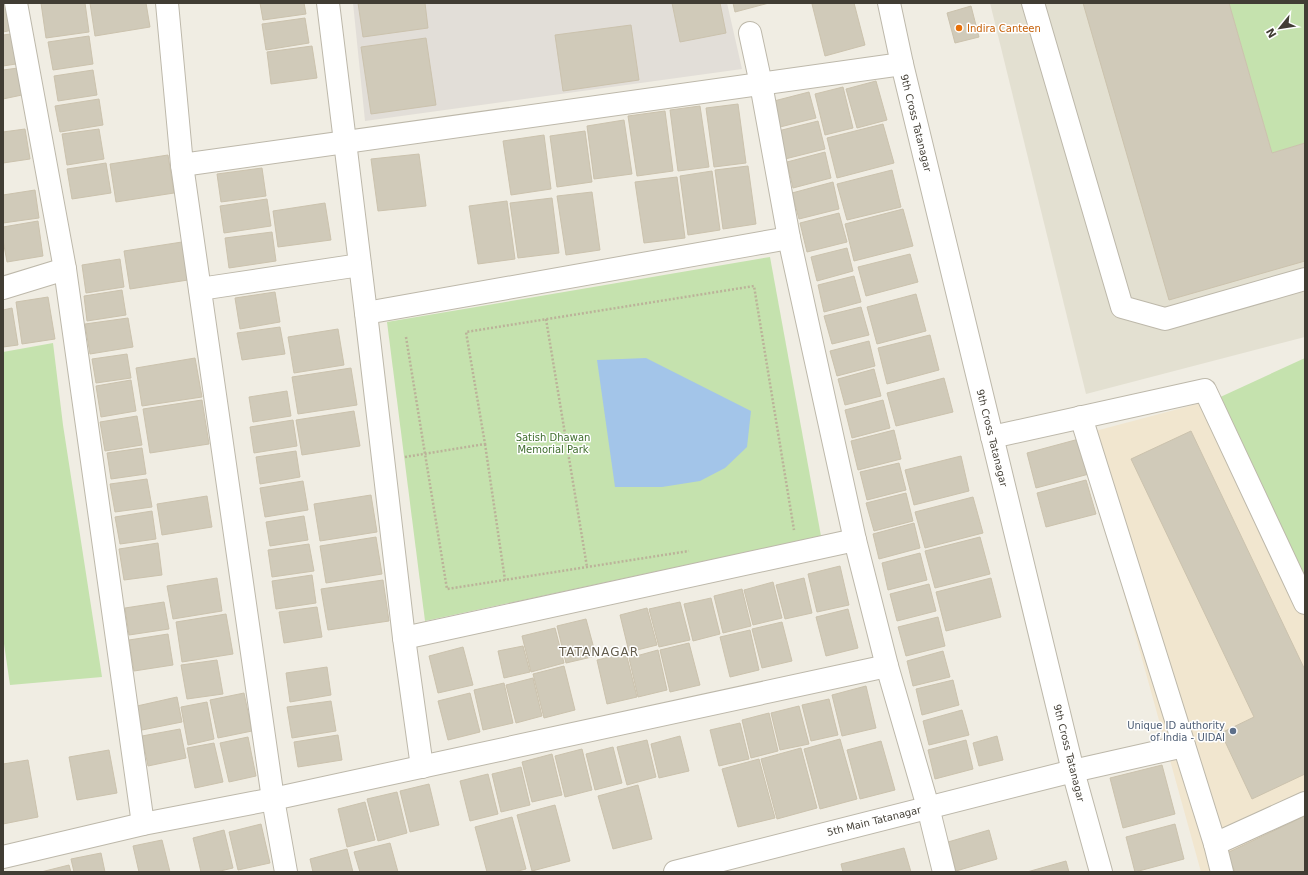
<svg xmlns="http://www.w3.org/2000/svg" width="1308" height="875" viewBox="0 0 1308 875" font-family="'DejaVu Sans',sans-serif">
  <style>
    .residential { fill: #e3e0d1 }
    .commercial { fill: #f1e6cf }
    .industrial { fill: #e2ded8 }
    .green { fill: #c5e2ae }
    .water { fill: #a3c5e9 }
    .building { fill: #d0cab9; stroke: #cbc2ad }
    .lines { fill: none; stroke-linecap: round; stroke-linejoin: round }
    .minor-casing { stroke: #bdb8aa; stroke-width: 24 }
    .path { stroke: #bbb299; stroke-width: 2.5; stroke-dasharray: 2 2; stroke-linecap: butt }
    .minor { stroke: #fff; stroke-width: 22 }
    .food-dot { fill: #e8710a; stroke: #fff; stroke-width: 1.5 }
    .service-dot { fill: #5c6f8a; stroke: #fff; stroke-width: 1.5 }
    .labels { text-anchor: middle; dominant-baseline: central; stroke-width: 3; stroke-linejoin: round; paint-order: stroke }
    .food-label { font-size: 10px; fill: #c56008; stroke: #fff; text-anchor: start }
    .street-label { font-size: 10px; fill: #413d34; stroke: #fff }
    .park-label { font-size: 10px; fill: #3f6d2d; stroke: #fff }
    .service-label { font-size: 10px; fill: #4e5e75; stroke: #fff; text-anchor: end }
    .quarter-label { font-size: 12px; letter-spacing: 1px; fill: #635c4c; stroke: #fff }
  </style>
  <rect width="100%" height="100%" fill="#f0ede3"/>
  <polygon class="residential" points="990,3 1305,3 1305,337 1086,394"/>
  <polygon class="commercial" points="1216,399 1305,589 1305,872 1201,872 1080,435"/>
  <polygon class="industrial" points="353,3 727,3 742,69 365,121"/>
  <g class="green">
    <polygon points="1229,3 1305,3 1305,143 1272,153"/>
    <polygon points="770,257 821,536 425,621 387,322"/>
    <polygon points="53,343 63,425 102,677 10,685 3,637 3,352"/>
    <polygon points="1305,358 1305,589 1216,399"/>
  </g>
  <polygon class="water" points="646,358 751,411 747,447 725,468 700,481 662,487 615,487 597,360"/>
  <g class="building">
    <polygon points="8,3 13,30 3,32 3,4"/>
    <polygon points="41,3 85,3 89,32 46,38"/>
    <polygon points="90,3 146,3 150,27 95,36"/>
    <polygon points="260,3 304,3 306,14 263,20"/>
    <polygon points="358,3 425,3 428,28 363,37"/>
    <polygon points="672,3 720,3 726,33 680,42"/>
    <polygon points="733,3 769,3 735,12"/>
    <polygon points="817,3 854,3 865,45 825,56 812,4"/>
    <polygon points="1083,3 1229,3 1272,153 1305,143 1305,261 1169,300"/>
    <polygon points="971,6 979,37 955,43 947,13"/>
    <polygon points="305,18 309,43 266,50 262,24"/>
    <polygon points="631,25 639,80 563,91 555,35"/>
    <polygon points="11,34 16,64 3,66 3,35"/>
    <polygon points="89,36 93,64 53,70 48,42"/>
    <polygon points="426,38 436,105 371,114 361,47"/>
    <polygon points="312,46 317,78 271,84 267,52"/>
    <polygon points="18,68 22,95 3,99 3,70"/>
    <polygon points="93,70 97,95 58,101 54,76"/>
    <polygon points="876,81 887,120 857,128 846,89"/>
    <polygon points="843,87 853,128 825,135 815,94"/>
    <polygon points="809,92 816,118 780,127 774,101"/>
    <polygon points="99,99 103,125 60,132 55,106"/>
    <polygon points="738,104 746,163 714,167 706,108"/>
    <polygon points="700,106 709,167 678,171 670,110"/>
    <polygon points="665,111 673,171 637,176 628,116"/>
    <polygon points="624,120 632,174 594,179 587,126"/>
    <polygon points="818,121 825,149 785,159 778,131"/>
    <polygon points="883,124 894,163 837,178 827,138"/>
    <polygon points="25,129 30,159 3,163 3,132"/>
    <polygon points="99,129 104,159 67,165 62,134"/>
    <polygon points="585,131 592,182 557,187 550,136"/>
    <polygon points="544,135 551,189 511,195 503,141"/>
    <polygon points="825,152 831,178 793,188 787,162"/>
    <polygon points="419,154 426,206 378,211 371,159"/>
    <polygon points="168,155 174,193 116,202 110,164"/>
    <polygon points="106,163 111,193 72,199 67,169"/>
    <polygon points="748,166 756,224 723,229 715,170"/>
    <polygon points="262,168 266,196 221,202 217,174"/>
    <polygon points="892,170 901,207 847,220 837,184"/>
    <polygon points="712,171 720,230 688,235 680,176"/>
    <polygon points="677,177 685,238 644,243 635,182"/>
    <polygon points="833,182 839,209 799,219 792,193"/>
    <polygon points="35,190 39,218 3,223 3,195"/>
    <polygon points="592,192 600,250 566,255 557,196"/>
    <polygon points="552,198 559,253 518,258 510,203"/>
    <polygon points="267,199 271,226 224,233 220,206"/>
    <polygon points="507,201 515,259 478,264 469,206"/>
    <polygon points="325,203 331,240 278,247 273,211"/>
    <polygon points="903,209 913,246 854,261 845,224"/>
    <polygon points="839,213 847,242 807,252 800,223"/>
    <polygon points="38,221 43,256 7,262 3,240 3,227"/>
    <polygon points="272,232 276,261 229,268 225,238"/>
    <polygon points="182,242 188,280 130,289 124,251"/>
    <polygon points="847,248 853,271 817,281 811,257"/>
    <polygon points="910,254 918,282 866,296 858,267"/>
    <polygon points="120,259 124,287 86,293 82,265"/>
    <polygon points="854,276 861,302 824,312 818,285"/>
    <polygon points="122,290 126,315 87,321 84,296"/>
    <polygon points="275,292 280,322 240,329 235,298"/>
    <polygon points="916,294 926,331 877,344 867,307"/>
    <polygon points="48,297 55,339 22,344 16,302"/>
    <polygon points="861,307 869,335 832,344 824,316"/>
    <polygon points="12,308 18,345 3,347 3,310"/>
    <polygon points="128,318 133,347 90,354 85,324"/>
    <polygon points="280,327 285,354 242,360 237,333"/>
    <polygon points="338,329 344,365 294,373 288,337"/>
    <polygon points="930,335 939,370 887,384 878,348"/>
    <polygon points="869,341 875,366 837,376 830,351"/>
    <polygon points="127,354 131,378 96,383 92,359"/>
    <polygon points="195,358 202,397 142,406 136,368"/>
    <polygon points="351,368 357,405 298,414 292,377"/>
    <polygon points="874,369 881,396 845,405 838,379"/>
    <polygon points="944,378 953,412 896,426 887,393"/>
    <polygon points="131,380 136,411 101,417 96,386"/>
    <polygon points="287,391 291,416 253,422 249,397"/>
    <polygon points="202,400 209,444 150,453 143,409"/>
    <polygon points="883,400 890,428 852,438 845,410"/>
    <polygon points="354,411 360,446 302,455 296,420"/>
    <polygon points="137,416 142,445 105,451 100,422"/>
    <polygon points="293,420 297,446 254,453 250,427"/>
    <polygon points="894,430 901,459 858,470 851,441"/>
    <polygon points="1191,431 1305,670 1305,774 1252,799 1221,733 1254,717 1131,459"/>
    <polygon points="1079,439 1089,474 1036,488 1027,453"/>
    <polygon points="142,448 146,474 111,479 107,453"/>
    <polygon points="296,451 300,477 260,484 256,457"/>
    <polygon points="961,456 969,491 914,505 905,470"/>
    <polygon points="899,463 906,490 867,500 860,472"/>
    <polygon points="147,479 152,507 115,512 110,484"/>
    <polygon points="1086,480 1096,514 1046,527 1037,493"/>
    <polygon points="303,481 308,510 265,517 260,488"/>
    <polygon points="906,493 913,521 874,531 866,503"/>
    <polygon points="371,495 377,532 320,541 314,504"/>
    <polygon points="207,496 212,527 162,535 157,504"/>
    <polygon points="973,497 983,533 925,548 915,512"/>
    <polygon points="152,511 156,539 120,544 115,517"/>
    <polygon points="304,516 308,540 270,546 266,522"/>
    <polygon points="914,523 920,548 879,559 873,534"/>
    <polygon points="376,537 382,574 326,583 320,546"/>
    <polygon points="980,537 990,574 935,588 925,551"/>
    <polygon points="158,543 162,575 124,580 119,549"/>
    <polygon points="309,544 314,571 272,577 268,550"/>
    <polygon points="920,553 927,580 888,590 882,563"/>
    <polygon points="840,566 849,605 817,612 808,574"/>
    <polygon points="312,575 316,603 276,609 272,581"/>
    <polygon points="217,578 222,611 173,619 167,586"/>
    <polygon points="804,578 812,613 785,619 776,585"/>
    <polygon points="991,578 1001,617 946,631 936,592"/>
    <polygon points="383,580 389,621 328,630 321,589"/>
    <polygon points="773,582 782,618 753,625 744,590"/>
    <polygon points="929,584 936,611 897,621 890,594"/>
    <polygon points="742,589 751,626 723,633 714,596"/>
    <polygon points="711,598 720,634 693,641 684,604"/>
    <polygon points="164,602 169,629 129,635 125,608"/>
    <polygon points="680,602 690,640 659,647 649,609"/>
    <polygon points="317,607 322,637 284,643 279,612"/>
    <polygon points="647,608 657,645 629,652 620,615"/>
    <polygon points="848,609 858,648 826,656 816,617"/>
    <polygon points="226,614 233,654 182,662 176,622"/>
    <polygon points="938,617 945,646 906,656 898,627"/>
    <polygon points="586,619 596,656 566,663 557,626"/>
    <polygon points="782,622 792,661 762,668 752,629"/>
    <polygon points="555,628 564,663 531,672 522,636"/>
    <polygon points="750,630 759,670 730,677 720,637"/>
    <polygon points="168,634 173,665 134,671 129,640"/>
    <polygon points="689,643 700,685 670,692 660,650"/>
    <polygon points="523,646 530,672 504,678 498,651"/>
    <polygon points="463,647 473,685 438,693 429,656"/>
    <polygon points="658,650 667,690 638,697 629,658"/>
    <polygon points="943,651 950,677 913,686 907,661"/>
    <polygon points="626,653 637,697 607,704 597,660"/>
    <polygon points="217,660 223,694 187,699 181,665"/>
    <polygon points="564,666 575,710 544,718 533,674"/>
    <polygon points="327,667 331,695 290,702 286,673"/>
    <polygon points="533,678 542,716 516,723 506,685"/>
    <polygon points="953,680 959,705 922,715 916,689"/>
    <polygon points="504,683 513,723 483,730 474,690"/>
    <polygon points="866,686 876,728 842,736 832,695"/>
    <polygon points="244,693 252,731 218,738 210,700"/>
    <polygon points="470,693 480,732 448,740 438,701"/>
    <polygon points="177,697 182,722 142,730 137,706"/>
    <polygon points="829,699 838,735 811,741 802,705"/>
    <polygon points="331,701 336,731 292,738 287,707"/>
    <polygon points="207,702 214,739 188,745 181,707"/>
    <polygon points="799,706 809,744 780,750 771,713"/>
    <polygon points="962,710 969,735 929,745 923,721"/>
    <polygon points="769,713 778,751 751,758 742,720"/>
    <polygon points="740,723 749,759 719,766 710,730"/>
    <polygon points="180,729 186,758 148,766 142,736"/>
    <polygon points="338,735 342,760 298,767 294,742"/>
    <polygon points="680,736 689,771 659,778 651,744"/>
    <polygon points="997,736 1003,760 979,766 973,743"/>
    <polygon points="248,737 256,776 229,782 220,743"/>
    <polygon points="840,739 857,799 820,809 804,749"/>
    <polygon points="647,740 656,777 627,785 617,747"/>
    <polygon points="966,740 973,769 935,779 928,750"/>
    <polygon points="881,741 895,790 860,799 847,750"/>
    <polygon points="214,743 223,782 195,788 187,748"/>
    <polygon points="613,747 622,783 595,790 586,754"/>
    <polygon points="801,748 817,808 777,819 761,759"/>
    <polygon points="582,749 592,790 565,797 555,756"/>
    <polygon points="109,750 117,793 77,800 69,757"/>
    <polygon points="552,754 562,795 532,802 522,762"/>
    <polygon points="759,759 775,818 738,827 722,769"/>
    <polygon points="28,760 38,817 3,824 3,764"/>
    <polygon points="1162,765 1175,814 1123,828 1110,778"/>
    <polygon points="521,767 530,805 501,812 492,774"/>
    <polygon points="488,774 498,814 470,821 460,781"/>
    <polygon points="429,784 439,825 410,832 400,791"/>
    <polygon points="638,785 652,839 613,849 598,796"/>
    <polygon points="397,792 407,833 378,841 367,799"/>
    <polygon points="365,802 375,840 347,847 338,809"/>
    <polygon points="555,805 570,861 532,871 517,815"/>
    <polygon points="1305,816 1305,872 1235,872 1227,853"/>
    <polygon points="512,817 526,869 514,872 487,872 475,827"/>
    <polygon points="261,824 270,863 238,870 229,832"/>
    <polygon points="1175,824 1184,859 1135,872 1126,837"/>
    <polygon points="224,830 233,868 216,872 201,872 193,838"/>
    <polygon points="989,830 997,859 956,871 948,842"/>
    <polygon points="162,840 170,872 139,872 133,846"/>
    <polygon points="390,843 398,872 360,872 354,852"/>
    <polygon points="904,848 911,872 843,872 841,864"/>
    <polygon points="347,849 353,872 313,872 310,859"/>
    <polygon points="101,853 105,872 74,872 71,859"/>
    <polygon points="1066,861 1069,872 1027,872"/>
    <polygon points="69,865 71,872 41,872"/>
  </g>
  <g class="lines">
    <g class="minor-casing">
      <g id="minor">
        <polyline points="16,3 65,269 143,824"/>
        <polyline points="167,3 182,165 902,64"/>
        <polyline points="328,3 366,313"/>
        <polyline points="889,3 902,64 1073,771 1101,872"/>
        <polyline points="1033,3 1122,307 1165,319 1305,279"/>
        <polyline points="750,33 761,84 789,238 855,540 887,666 928,807 944,872"/>
        <polyline points="182,165 273,799 286,872"/>
        <polyline points="3,288 65,269"/>
        <polyline points="200,289 360,265"/>
        <polyline points="1081,417 1215,844 1305,803"/>
        <polyline points="992,437 1205,390 1305,603"/>
        <polyline points="404,638 855,540"/>
        <polyline points="422,767 404,638 366,313 789,238"/>
        <polyline points="1215,844 1222,872"/>
        <polyline points="3,857 143,824 273,799 887,666"/>
        <polyline points="675,872 1073,771 1184,746"/>
      </g>
    </g>
    <g class="path">
      <polyline points="546,319 587,567"/>
      <polyline points="406,337 447,589 689,551"/>
      <polyline points="485,444 505,580"/>
      <polyline points="405,457 485,444 466,332 754,286 794,530"/>
    </g>
    <use href="#minor" class="minor"/>
  </g>
  <circle class="food-dot" cx="959" cy="28" r="4"/>
  <circle class="service-dot" cx="1233" cy="731" r="4"/>
  <g class="labels">
    <g class="food-label">
      <text x="967" y="28">Indira Canteen</text>
    </g>
    <g class="street-label">
      <text transform="translate(916 123) rotate(76)">9th Cross Tatanagar</text>
      <text transform="translate(992 438) rotate(76)">9th Cross Tatanagar</text>
      <text transform="translate(1069 753) rotate(76)">9th Cross Tatanagar</text>
      <text transform="translate(874 821) rotate(-14)">5th Main Tatanagar</text>
    </g>
    <g class="park-label">
      <text x="553" y="437">Satish Dhawan<tspan x="553" dy="12">Memorial Park</tspan></text>
    </g>
    <g class="service-label">
      <text x="1225" y="725">Unique ID authority<tspan x="1225" dy="12">of India - UIDAI</tspan></text>
    </g>
    <g class="quarter-label">
      <text x="599" y="652">TATANAGAR</text>
    </g>
  </g>
  <rect width="1308" height="875" fill="none" stroke="#413d34" stroke-width="8"/>
  <g transform="translate(1280 28) rotate(240)" stroke="#ffffff" stroke-width="3" paint-order="stroke">
  <path d="M0-3L7 15L0 10L-7 15Z" fill="#413d34"/>
  <text y="-6" font-size="11" font-weight="bold" text-anchor="middle" fill="#413d34">N</text>
  </g>
</svg>
